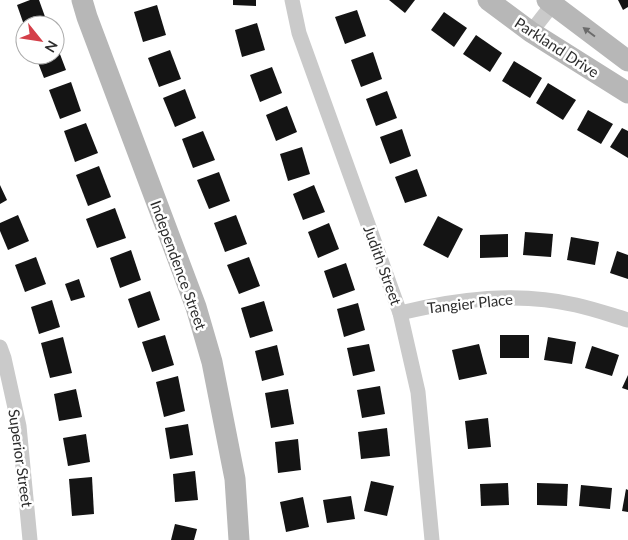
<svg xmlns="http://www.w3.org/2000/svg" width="628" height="540" viewBox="0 0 628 540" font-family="Lato,sans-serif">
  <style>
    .building { fill: #141414 }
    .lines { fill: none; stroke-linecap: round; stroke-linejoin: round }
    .street { stroke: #cacaca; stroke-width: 15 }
    .secondary { stroke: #b7b7b7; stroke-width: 21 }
    .oneway { fill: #6b6b6b }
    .labels { text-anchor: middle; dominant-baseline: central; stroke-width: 5; stroke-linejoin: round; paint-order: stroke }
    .street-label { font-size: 15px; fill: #2d2d2d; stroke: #fff }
  </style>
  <rect width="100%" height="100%" fill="#fff"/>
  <g class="building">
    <polygon points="30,0 39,0 48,25 24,25 17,5"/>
    <polygon points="233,0 256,0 256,6 233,5"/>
    <polygon points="389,0 415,0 405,13"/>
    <polygon points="618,0 628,0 628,7 623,10"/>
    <polygon points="157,5 166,35 143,42 134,12"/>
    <polygon points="357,10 366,36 345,44 335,17"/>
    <polygon points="444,12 467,28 454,47 431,30"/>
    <polygon points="257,23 265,50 242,57 235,30"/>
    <polygon points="476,35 502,53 490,72 463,54"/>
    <polygon points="55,41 66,70 44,78 35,55 55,55"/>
    <polygon points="170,50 181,79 159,87 148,58"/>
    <polygon points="373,52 382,79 361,87 351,60"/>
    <polygon points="514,61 542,78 530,98 502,81"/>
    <polygon points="272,67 282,93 260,102 250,75"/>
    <polygon points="71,82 81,111 60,119 49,90"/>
    <polygon points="548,83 576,100 563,120 536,103"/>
    <polygon points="185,89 196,118 175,127 163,98"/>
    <polygon points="387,91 397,118 376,126 366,99"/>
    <polygon points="287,106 297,132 276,141 266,115"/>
    <polygon points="588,110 613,124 601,144 577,130"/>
    <polygon points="86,123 98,153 75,162 64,131"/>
    <polygon points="622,128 628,131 628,158 610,147"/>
    <polygon points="402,129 411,156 390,164 380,137"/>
    <polygon points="203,131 215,160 193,168 182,139"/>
    <polygon points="302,147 310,174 288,181 280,154"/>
    <polygon points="99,166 111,197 88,206 76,175"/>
    <polygon points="417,169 427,196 405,203 395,177"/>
    <polygon points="219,172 230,201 209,209 197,180"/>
    <polygon points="0,185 7,200 0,204"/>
    <polygon points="314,185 325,212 303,220 293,194"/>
    <polygon points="115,208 126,238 97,248 86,219"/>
    <polygon points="18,215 29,241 8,250 0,231 0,223"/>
    <polygon points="236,215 247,244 225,252 214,223"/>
    <polygon points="438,216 463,229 448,258 423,245"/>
    <polygon points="329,223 339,249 318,258 308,232"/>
    <polygon points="525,232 553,234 551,257 523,255"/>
    <polygon points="508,234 508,257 480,258 480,235"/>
    <polygon points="571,237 599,242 595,265 567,260"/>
    <polygon points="131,250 141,280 120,288 110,258"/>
    <polygon points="617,251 628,255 628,279 610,273"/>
    <polygon points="36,257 46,284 25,292 15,265"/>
    <polygon points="249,257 260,286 239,294 227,265"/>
    <polygon points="346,263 355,290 333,298 324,271"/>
    <polygon points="79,279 85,297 71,301 65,284"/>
    <polygon points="150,291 160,320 138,328 128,299"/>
    <polygon points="52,300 60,327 39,334 31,307"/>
    <polygon points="264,301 273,331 250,338 241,308"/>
    <polygon points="358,303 365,330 344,337 337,309"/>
    <polygon points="165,335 174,365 152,372 142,342"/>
    <rect x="500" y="335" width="29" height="23"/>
    <polygon points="63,337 72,373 50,378 41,343"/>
    <polygon points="548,337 576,342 572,364 544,360"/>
    <polygon points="369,344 375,371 353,376 347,348"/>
    <polygon points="479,344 487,374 459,380 452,350"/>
    <polygon points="277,345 284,375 262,381 255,351"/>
    <polygon points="592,346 619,355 612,376 585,368"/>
    <polygon points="628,375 628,390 622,388"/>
    <polygon points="178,376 185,411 164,417 156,382"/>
    <polygon points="380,386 385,414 362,418 357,390"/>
    <polygon points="76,389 82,417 59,421 54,394"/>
    <polygon points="288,389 294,424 271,428 265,393"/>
    <polygon points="488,418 491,447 468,449 465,421"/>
    <polygon points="188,424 193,455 170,459 165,428"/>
    <polygon points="387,428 390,456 361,459 358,432"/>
    <polygon points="86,434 90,462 68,466 63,438"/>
    <polygon points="298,439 301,470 278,473 275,442"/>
    <polygon points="195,471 198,500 175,502 173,474"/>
    <polygon points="92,477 94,514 72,516 69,479"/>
    <polygon points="371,481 394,486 387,516 364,511"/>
    <polygon points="508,483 509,505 481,506 480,484"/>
    <polygon points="537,483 568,484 567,506 537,505"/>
    <polygon points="581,485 612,488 610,509 579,506"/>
    <polygon points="626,489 628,490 628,512 622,511"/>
    <polygon points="351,496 355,519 327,523 323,500"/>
    <polygon points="303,497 309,527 286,532 280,502"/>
    <polygon points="175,524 197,529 194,540 171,540"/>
  </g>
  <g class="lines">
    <g class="street">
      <polyline points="292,0 299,33 400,313 418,392 432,540"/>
      <polyline points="531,32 556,0"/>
      <path d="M400 313C457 299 518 291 576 305 594 309 611 315 628 320"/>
      <polyline points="0,347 4,358 19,426 30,540"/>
    </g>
    <g class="secondary">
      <polyline points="82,0 87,17 196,307 212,362 235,479 239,540"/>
      <polyline points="488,0 531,32 628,93"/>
      <polyline points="547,0 628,61"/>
    </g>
  </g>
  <defs><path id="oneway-solid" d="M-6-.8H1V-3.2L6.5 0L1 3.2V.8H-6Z" transform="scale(1.25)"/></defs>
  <use class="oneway" href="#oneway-solid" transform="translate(589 32) rotate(-143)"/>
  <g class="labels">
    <g class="street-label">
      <text transform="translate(557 47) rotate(33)">Parkland Drive</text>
      <text transform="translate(179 265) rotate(70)">Independence Street</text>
      <text transform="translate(383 265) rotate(70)">Judith Street</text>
      <text transform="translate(470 303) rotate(-6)">Tangier Place</text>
      <text transform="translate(21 458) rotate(82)">Superior Street</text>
    </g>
  </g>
  <g transform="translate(40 40) rotate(120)"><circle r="24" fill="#ffffff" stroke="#ababab"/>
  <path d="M0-4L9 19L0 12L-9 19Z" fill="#d43f49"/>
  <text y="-8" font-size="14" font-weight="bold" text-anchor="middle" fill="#2d2d2d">N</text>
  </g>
</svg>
